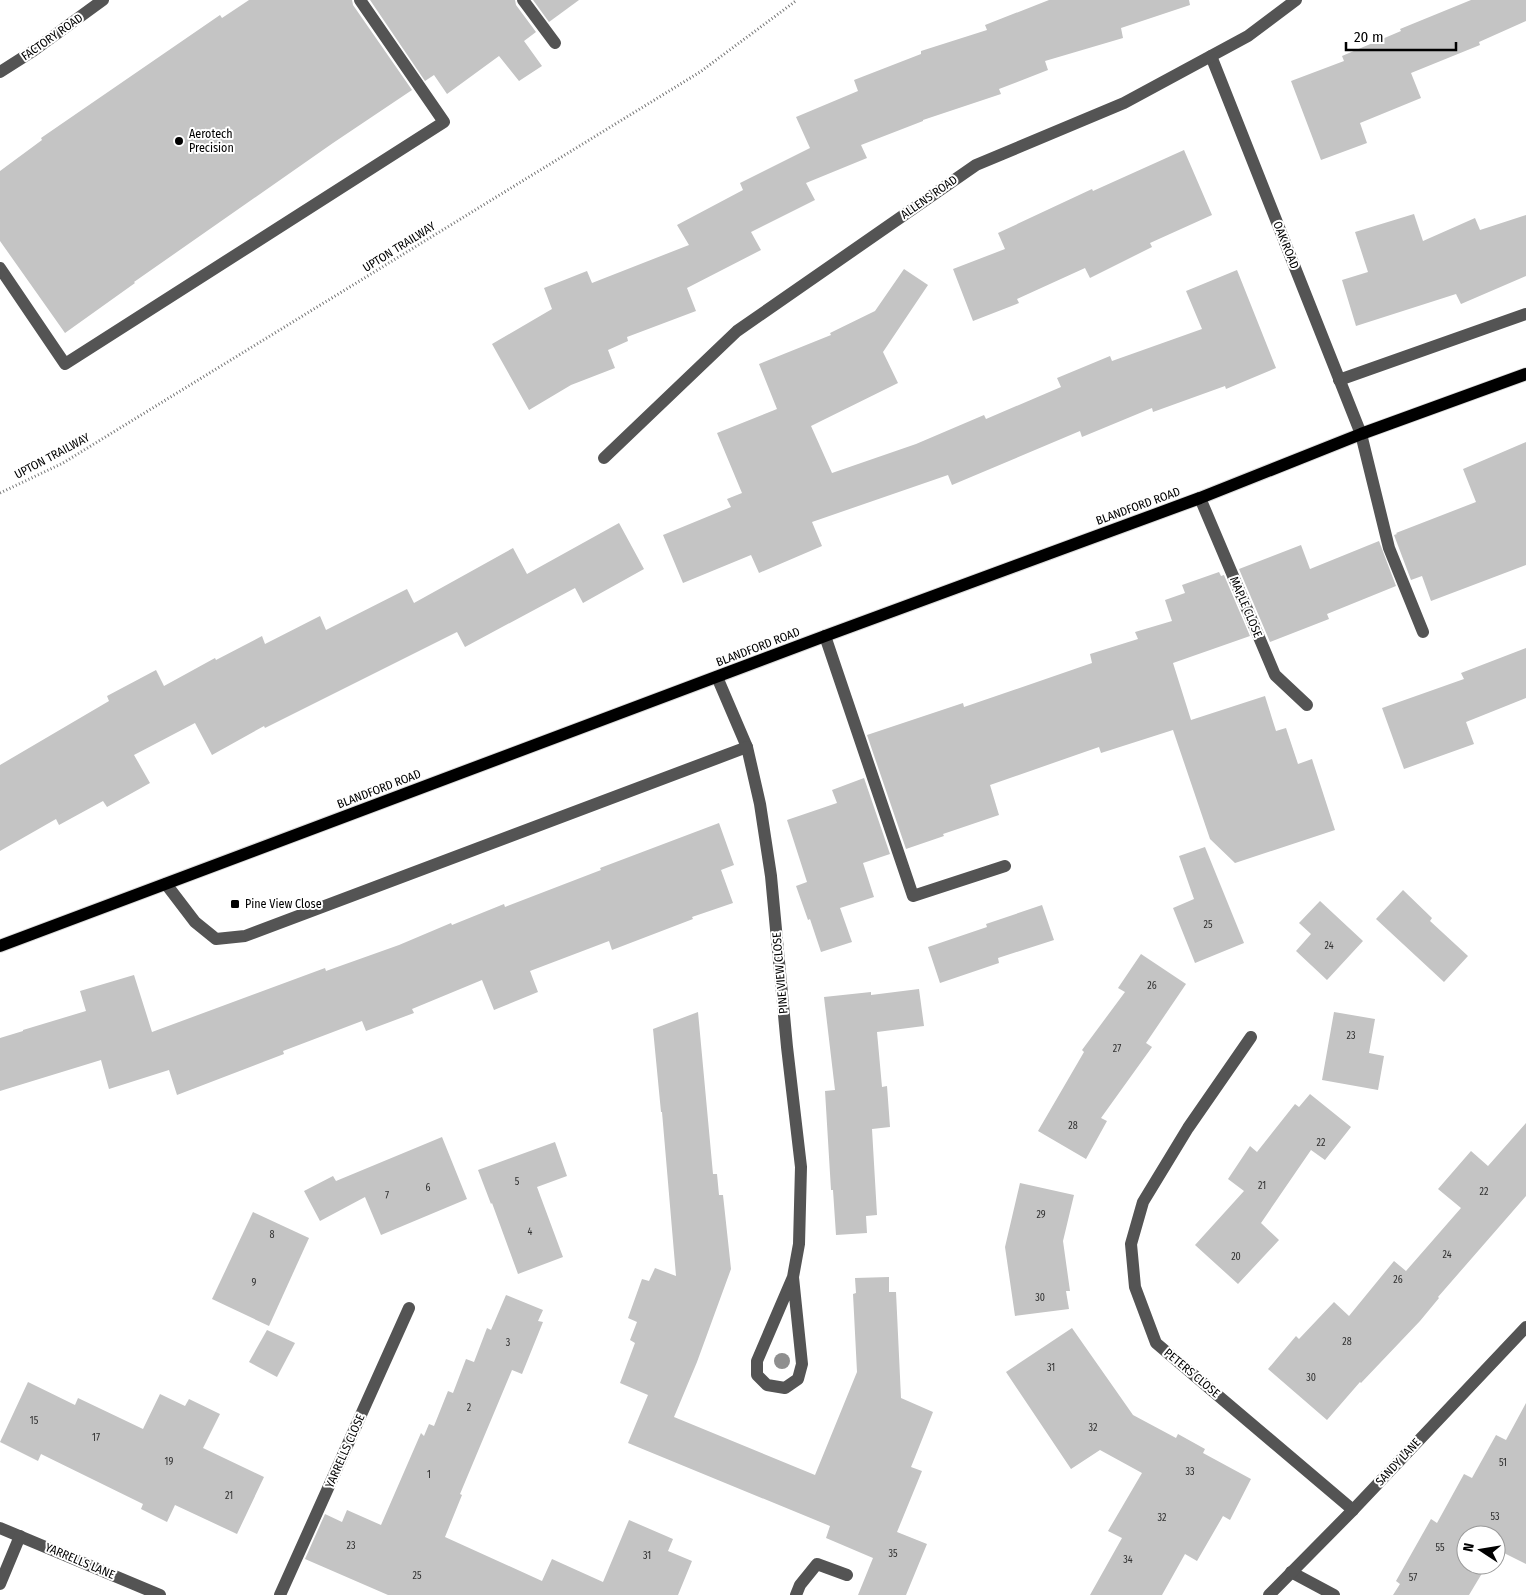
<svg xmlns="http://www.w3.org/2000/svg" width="1526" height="1595" viewBox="0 0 1526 1595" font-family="'Fira Sans Condensed',sans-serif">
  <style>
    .building { fill: #c4c4c4 }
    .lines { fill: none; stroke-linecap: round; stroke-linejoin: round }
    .major-casing { stroke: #dbdbdb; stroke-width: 14 }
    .path { stroke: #767676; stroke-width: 3; stroke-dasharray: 1 2.5; stroke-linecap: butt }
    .minor { stroke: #545454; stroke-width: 12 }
    .major { stroke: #000; stroke-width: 12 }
    .tree { fill: #8e8e8e }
    .poi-dot { fill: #000; stroke: #fff; stroke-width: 2 }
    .labels { text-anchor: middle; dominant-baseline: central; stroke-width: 4; stroke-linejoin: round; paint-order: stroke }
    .number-label { font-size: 10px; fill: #313131 }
    .street-label { font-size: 12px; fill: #000; stroke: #fff }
    .poi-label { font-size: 12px; fill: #000; stroke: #fff; text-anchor: start }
  </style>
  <rect width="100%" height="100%" fill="#fff"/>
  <g class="building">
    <polygon points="249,0 352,0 353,5 412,90 333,143 134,282 135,283 65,333 0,241 0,171 42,140 41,138 220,15 222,18"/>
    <polygon points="370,0 515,0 516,5 536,32 524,41 542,66 519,81 499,56 447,94 434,75 425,81"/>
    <polygon points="533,0 579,0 549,22"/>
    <polygon points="1049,0 1189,0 1190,5 1121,28 1123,38 1045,61 1048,70 999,89 1001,94 923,120 923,121 861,145 867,158 806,183 815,200 751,232 761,250 687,288 696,311 627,337 628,341 608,350 615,368 571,385 529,410 492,344 552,309 544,288 587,271 592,283 689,245 677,225 743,190 740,183 810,148 796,117 858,91 854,80 921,54 921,51 987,30 985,25"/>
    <polygon points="1471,0 1526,0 1526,21 1479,42 1480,45 1411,73 1421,98 1360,123 1367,143 1321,160 1291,81 1344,61 1342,56 1401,31 1400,29"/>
    <polygon points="1184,150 1212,215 1150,243 1152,247 1090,278 1085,268 1017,299 1019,303 973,321 953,269 1005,249 998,233 1092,189 1093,191"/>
    <polygon points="1414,214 1423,241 1475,218 1480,230 1526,215 1526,276 1461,304 1456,294 1356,326 1342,280 1368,272 1355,232"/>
    <polygon points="904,269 928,285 883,352 898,383 811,426 832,473 916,444 984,415 986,419 1061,387 1057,378 1110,356 1112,361 1202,329 1186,291 1237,270 1276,368 1226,389 1225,386 1153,412 1152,408 1082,437 1080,431 952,485 948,475 812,522 822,546 759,573 751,555 683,583 663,535 731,507 727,499 742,493 717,433 777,409 759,364 831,335 830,333 875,311"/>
    <polygon points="1526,442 1526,565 1431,601 1422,576 1411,580 1394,535 1397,534 1396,533 1476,502 1463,469"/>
    <polygon points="619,523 644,569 583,603 575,588 465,647 457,632 265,728 264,726 212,755 195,723 134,755 150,783 107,807 103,801 59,825 56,819 0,851 0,765 109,701 107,696 156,670 164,686 215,658 216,660 262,636 265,644 320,616 326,630 407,589 414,603 513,548 527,574"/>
    <polygon points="1379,541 1396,586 1327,614 1329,619 1270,642 1239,569 1301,545 1310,569"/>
    <polygon points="1219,572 1221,576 1224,575 1250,636 1173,663 1191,720 1265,696 1276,731 1286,728 1298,764 1312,759 1335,830 1235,863 1210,839 1173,730 1101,753 1099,747 990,785 999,815 943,834 944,836 906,849 867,735 963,703 964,707 1092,663 1090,654 1138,639 1135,632 1172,621 1165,600 1185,593 1182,585"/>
    <polygon points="1526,648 1526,698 1466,722 1474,744 1404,769 1382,708 1464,679 1461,673"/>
    <polygon points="864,778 890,854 863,863 874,897 840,908 852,942 821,952 810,919 808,920 796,886 807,882 787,820 837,803 832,790"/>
    <polygon points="719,823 734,865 721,870 733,903 692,917 693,919 612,950 609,941 530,971 538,992 494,1010 482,980 412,1009 414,1013 366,1031 362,1021 283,1051 284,1054 177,1095 169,1070 109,1089 101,1060 0,1091 0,1038 23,1031 23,1030 86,1011 80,991 134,975 152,1032 325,968 326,971 399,945 451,923 452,925 504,904 505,907 601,870 600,868"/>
    <polygon points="1205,847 1244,943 1195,963 1173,908 1194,899 1179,856"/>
    <polygon points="1403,890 1432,918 1430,921 1468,956 1444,982 1376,919"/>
    <polygon points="1320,901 1363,941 1327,980 1296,951 1311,934 1299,923"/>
    <polygon points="1042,905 1054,940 998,958 999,963 940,983 928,947 987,927 986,924"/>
    <polygon points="1141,954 1186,984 1146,1043 1152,1047 1101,1118 1107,1121 1086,1159 1038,1131 1084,1052 1082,1050 1125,992 1118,988"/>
    <polygon points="919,989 924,1026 877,1032 882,1087 887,1086 890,1127 872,1129 877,1215 866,1216 867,1233 836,1235 833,1190 831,1190 825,1091 835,1090 824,997 871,992 871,995"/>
    <polygon points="698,1012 713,1174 717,1174 719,1195 723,1195 731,1269 697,1362 674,1417 815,1475 857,1372 853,1294 856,1293 855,1278 889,1277 889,1292 896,1292 901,1398 933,1412 911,1467 922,1471 897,1532 927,1544 906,1595 858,1595 873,1558 826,1538 830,1526 628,1443 648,1395 620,1383 635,1343 630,1340 637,1322 628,1318 642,1279 649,1281 655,1268 676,1276 662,1112 661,1112 653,1029"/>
    <polygon points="1334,1012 1375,1019 1369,1053 1384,1056 1378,1090 1322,1080"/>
    <polygon points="1310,1094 1351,1127 1325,1160 1311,1150 1261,1223 1279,1240 1238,1284 1195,1245 1244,1191 1228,1179 1250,1146 1257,1152 1295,1104 1299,1107"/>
    <polygon points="1526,1123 1526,1196 1438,1297 1439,1298 1420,1321 1361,1383 1360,1382 1327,1420 1268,1369 1296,1336 1299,1339 1334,1302 1349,1316 1394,1261 1406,1271 1461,1208 1438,1189 1471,1151 1488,1166"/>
    <polygon points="442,1137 467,1199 381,1235 365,1197 320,1221 304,1191 333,1176 336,1181"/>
    <polygon points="555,1142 567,1176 537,1187 563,1257 518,1274 492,1203 491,1204 478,1170"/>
    <polygon points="1020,1183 1074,1195 1063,1241 1070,1291 1066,1291 1069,1309 1015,1316 1005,1247"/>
    <polygon points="253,1212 309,1238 269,1326 212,1299"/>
    <polygon points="506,1295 543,1310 538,1321 543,1322 522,1374 512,1370 460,1494 462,1495 445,1537 542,1581 552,1559 603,1582 629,1520 673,1539 668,1551 692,1561 678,1595 388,1595 305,1559 325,1514 342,1522 347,1510 381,1525 421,1433 424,1436 429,1424 434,1426 448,1391 453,1393 466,1359 474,1362 487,1328 491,1330"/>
    <polygon points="1072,1328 1133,1415 1176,1438 1178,1434 1205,1449 1203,1453 1251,1479 1230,1520 1223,1516 1197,1561 1185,1554 1162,1595 1090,1595 1122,1538 1108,1531 1142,1473 1100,1450 1071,1469 1006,1372"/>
    <polygon points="267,1330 295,1343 277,1377 249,1362"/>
    <polygon points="28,1382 75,1405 78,1398 143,1429 160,1394 185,1406 189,1399 220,1414 203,1448 264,1477 237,1534 175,1505 167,1522 141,1509 143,1504 41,1454 38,1461 0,1442"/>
    <polygon points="1526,1403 1526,1564 1496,1549 1496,1535 1466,1535 1466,1565 1487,1565 1469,1595 1393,1595 1400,1584 1396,1581 1431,1519 1437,1523 1464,1474 1472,1478 1496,1435 1506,1440"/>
  </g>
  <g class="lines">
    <g class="major-casing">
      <polyline id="major" points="0,946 825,636 1200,498 1361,434 1526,374"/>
    </g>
    <polyline class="path" points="0,493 63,463 700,72 797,0"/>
    <g class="minor">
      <polyline points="523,0 555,43"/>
      <polyline points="1211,56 1361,434 1389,548 1423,632"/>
      <polyline points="0,72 33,51 103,0"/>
      <polyline points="0,268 65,364 444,122 360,0"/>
      <polyline points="1339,380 1526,314"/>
      <polyline points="604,458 737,331 976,165 1124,103 1248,36 1296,0"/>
      <polyline points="1200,498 1275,675 1307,705"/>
      <polyline points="825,636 913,896 1005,866"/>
      <polyline points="717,677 747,747 760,804 771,876 787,1047 801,1167 799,1244 793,1277 757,1361 757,1375 767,1385 785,1388 798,1379 802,1364 793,1277"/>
      <polyline points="166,884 195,922 216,939 245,936 747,747"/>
      <polyline points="1251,1037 1188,1128 1143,1202 1131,1244 1135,1287 1156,1343 1353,1510"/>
      <polyline points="0,1528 160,1595"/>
      <polyline points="1291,1572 1334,1595"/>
      <polyline points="0,1584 20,1536"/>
      <polyline points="280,1595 409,1308"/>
      <polyline points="796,1595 800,1585 817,1564 847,1575"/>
      <polyline points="1269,1595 1353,1510 1526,1327"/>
    </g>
    <use href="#major" class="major"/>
  </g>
  <circle class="tree" cx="782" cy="1361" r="8"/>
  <g class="poi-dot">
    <circle cx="179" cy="141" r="5"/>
    <rect x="230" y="899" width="10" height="10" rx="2.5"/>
  </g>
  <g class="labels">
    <g class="number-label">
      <text x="1208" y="925">25</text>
      <text x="1329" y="946">24</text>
      <text x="1152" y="986">26</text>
      <text x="1351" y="1036">23</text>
      <text x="1117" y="1049">27</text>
      <text x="1073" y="1126">28</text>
      <text x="1321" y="1143">22</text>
      <text x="517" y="1182">5</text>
      <text x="1262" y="1186">21</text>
      <text x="428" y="1188">6</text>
      <text x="1484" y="1192">22</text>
      <text x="387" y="1196">7</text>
      <text x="1041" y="1215">29</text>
      <text x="530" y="1232">4</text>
      <text x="272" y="1235">8</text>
      <text x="1447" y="1255">24</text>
      <text x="1236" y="1257">20</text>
      <text x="1398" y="1280">26</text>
      <text x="254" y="1283">9</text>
      <text x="1040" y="1298">30</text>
      <text x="1347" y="1342">28</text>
      <text x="508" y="1343">3</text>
      <text x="1051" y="1368">31</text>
      <text x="1311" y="1378">30</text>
      <text x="469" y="1408">2</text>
      <text x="34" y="1421">15</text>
      <text x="1093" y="1428">32</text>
      <text x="96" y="1438">17</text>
      <text x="169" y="1462">19</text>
      <text x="1503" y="1463">51</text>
      <text x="1190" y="1472">33</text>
      <text x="429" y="1475">1</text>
      <text x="229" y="1496">21</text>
      <text x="1495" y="1517">53</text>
      <text x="1162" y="1518">32</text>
      <text x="351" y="1546">23</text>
      <text x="1440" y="1548">55</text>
      <text x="893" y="1554">35</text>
      <text x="647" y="1556">31</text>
      <text x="1128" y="1560">34</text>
      <text x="417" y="1576">25</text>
      <text x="1413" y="1578">57</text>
    </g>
    <g class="street-label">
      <text transform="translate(52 37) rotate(-35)">FACTORY ROAD</text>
      <text transform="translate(929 197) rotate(-35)">ALLENS ROAD</text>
      <text transform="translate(1286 245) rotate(68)">OAK ROAD</text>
      <text transform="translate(399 247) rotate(-32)">UPTON TRAILWAY</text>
      <text transform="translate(52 456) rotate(-28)">UPTON TRAILWAY</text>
      <text transform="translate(1138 506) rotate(-20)">BLANDFORD ROAD</text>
      <text transform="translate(1246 607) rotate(67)">MAPLE CLOSE</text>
      <text transform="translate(758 647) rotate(-21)">BLANDFORD ROAD</text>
      <text transform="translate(379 789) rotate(-21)">BLANDFORD ROAD</text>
      <text transform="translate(780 973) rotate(-95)">PINE VIEW CLOSE</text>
      <text transform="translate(1192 1373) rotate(40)">PETERS CLOSE</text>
      <text transform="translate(345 1451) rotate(-66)">YARRELLS CLOSE</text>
      <text transform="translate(1398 1462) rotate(-47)">SANDY LANE</text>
      <text transform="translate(80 1561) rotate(23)">YARRELLS LANE</text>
    </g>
    <g class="poi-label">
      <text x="189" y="134">Aerotech<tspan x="189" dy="14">Precision</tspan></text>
      <text x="245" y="904">Pine View Close</text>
    </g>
  </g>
  <g transform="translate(1481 1550) rotate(282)"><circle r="24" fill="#ffffff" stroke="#999999"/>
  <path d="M0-4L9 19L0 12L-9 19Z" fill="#000000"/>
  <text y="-8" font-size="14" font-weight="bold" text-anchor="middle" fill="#000000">N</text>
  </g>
  <path d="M1346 42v8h110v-8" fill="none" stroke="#000000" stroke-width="2.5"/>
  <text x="1354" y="42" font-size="15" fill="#000000" stroke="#ffffff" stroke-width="4" paint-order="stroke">20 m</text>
</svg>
